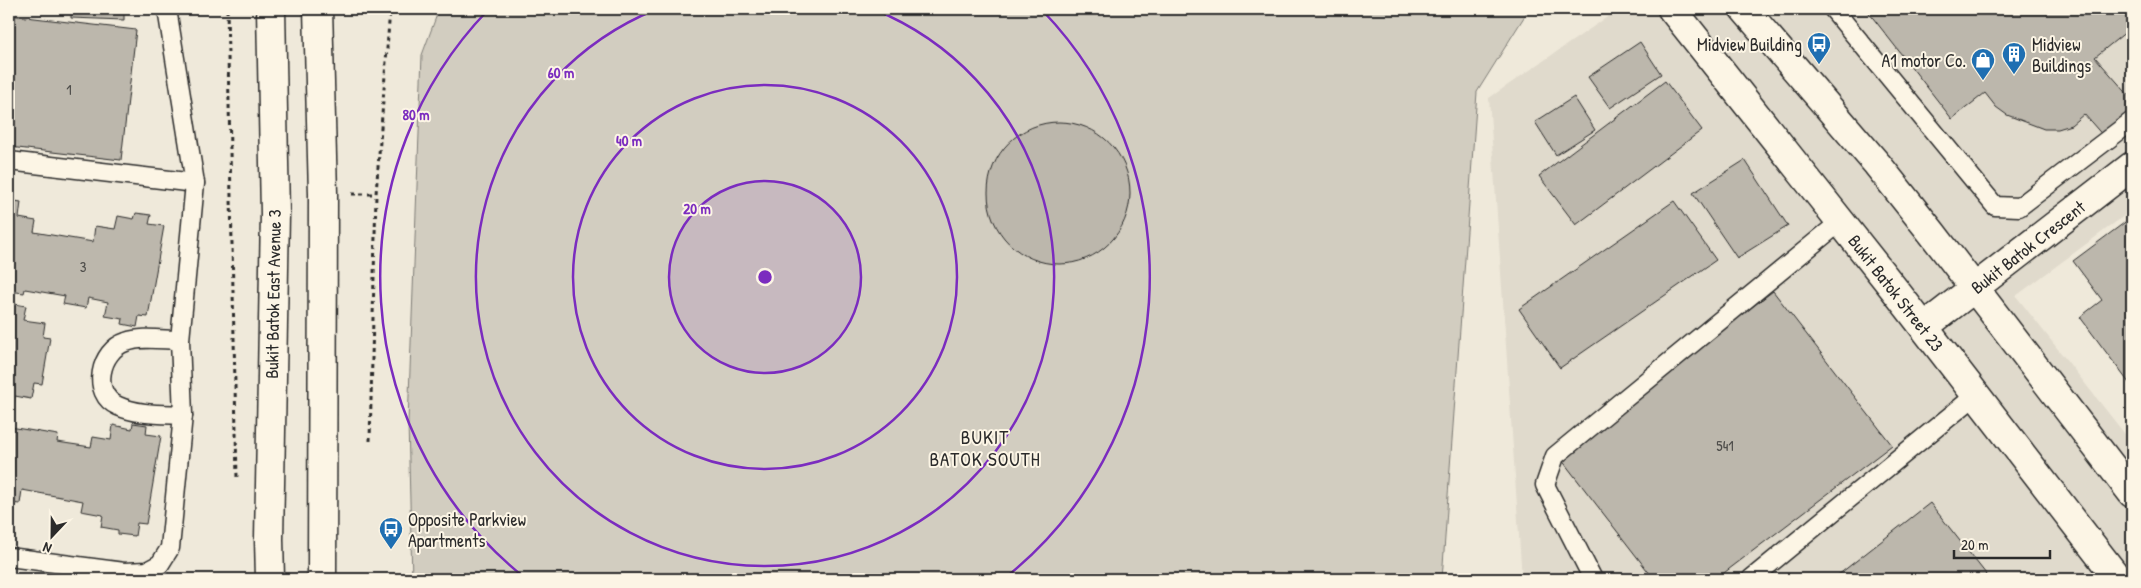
<svg xmlns="http://www.w3.org/2000/svg" width="2141" height="588" viewBox="0 0 2141 588" font-family="'Patrick Hand',sans-serif">
  <style>
    .built { fill: #e0dacc }
    .green { fill: #d2cdc0; stroke: #7e7c76 }
    .building { fill: #bcb7ac; stroke: #2b2b2b }
    .lines { fill: none; stroke-linecap: round; stroke-linejoin: round }
    .service-casing { stroke: #2b2b2b; stroke-width: 21 }
    .minor-casing { stroke: #2b2b2b; stroke-width: 31 }
    .primary-casing { stroke: #2b2b2b; stroke-width: 31 }
    .path { stroke: #2b2b2b; stroke-width: 3; stroke-dasharray: 4 4; stroke-linecap: butt }
    .service { stroke: #fcf5e5; stroke-width: 18 }
    .minor { stroke: #fcf5e5; stroke-width: 28 }
    .primary { stroke: #fcf5e5; stroke-width: 28 }
    .ring { fill: none; stroke: #7b2cbf; stroke-width: 2.5 }
    .labels { text-anchor: middle; dominant-baseline: central; stroke-width: 4; stroke-linejoin: round; paint-order: stroke }
    .number-label { font-size: 15px; fill: #4f4e4b }
    .poi-label { font-size: 18px; fill: #2b2b2b; stroke: #fcf5e5; text-anchor: end }
    .street-label { font-size: 18px; fill: #2b2b2b; stroke: #fcf5e5 }
    .neighbourhood-label { font-size: 19px; letter-spacing: 1px; fill: #2b2b2b; stroke: #fcf5e5 }
    .centre { fill: #7b2cbf; stroke: #fcf5e5; stroke-width: 2.5 }
    .ring-label { font-size: 15px; text-anchor: middle; font-weight: bold; fill: #7b2cbf; stroke: #fcf5e5; stroke-width: 4; stroke-linejoin: round; paint-order: stroke }
  </style>
  <rect width="100%" height="100%" fill="#efe9da"/>
  <filter id="ink" filterUnits="userSpaceOnUse"><feTurbulence type="fractalNoise" baseFrequency=".02" numOctaves="2"/><feDisplacementMap in="SourceGraphic" scale="10" xChannelSelector="R" yChannelSelector="G"/><feConvolveMatrix kernelMatrix="1 2 1 2 8 2 1 2 1" color-interpolation-filters="sRGB"/></filter>
  <g filter="url(#ink)">
    <polygon class="built" points="1619,9 2132,9 2132,210 2016,296 2132,443 2132,579 1522,579 1489,98"/>
    <polygon class="green" points="439,9 1529,9 1477,92 1442,579 412,579 408,422 422,55"/>
    <g class="building">
      <polygon points="71,9 124,9 124,20 71,18"/>
      <polygon points="1866,9 2130,9 2132,18 2129,20 2132,27 2095,57 2132,99 2132,114 2105,138 2084,114 2071,125 2058,129 2044,129 2007,115 1996,107 1985,93 1952,119"/>
      <polygon points="9,15 136,30 121,160 9,147"/>
      <polygon points="1640,42 1661,74 1610,108 1588,77"/>
      <polygon points="1665,81 1702,130 1576,225 1539,176"/>
      <polygon points="1574,97 1595,130 1556,155 1535,122"/>
      <circle cx="1059" cy="193" r="71"/>
      <polygon points="1745,160 1788,226 1737,258 1693,193"/>
      <polygon points="9,200 21,202 19,218 36,221 34,232 93,242 95,226 115,229 118,216 134,219 136,213 151,215 149,224 164,226 148,317 139,316 137,327 122,324 123,319 105,316 108,302 88,298 86,308 63,304 65,296 25,289 24,293 9,291"/>
      <polygon points="1674,201 1716,260 1560,368 1519,309"/>
      <polygon points="2132,217 2132,387 2080,317 2102,300 2073,261"/>
      <polygon points="1773,291 1892,445 1716,579 1654,579 1558,455"/>
      <polygon points="9,303 26,306 23,320 45,323 43,337 50,338 42,384 34,383 31,399 15,396 10,427 58,435 57,442 91,447 93,437 111,440 113,425 132,429 133,423 147,425 146,434 161,436 146,524 137,523 135,536 118,534 118,530 101,527 103,515 81,511 83,501 22,490 20,504 9,503"/>
      <polygon points="1930,503 1990,579 1833,579"/>
    </g>
    <g class="lines">
      <g class="service-casing">
        <g id="service">
          <polyline points="1833,9 1995,206 2019,207 2132,121"/>
          <polyline points="9,161 195,183"/>
          <path d="M180 340C163 340 142 336 126 342 100 350 90 394 118 406 138 415 161 414 183 415"/>
          <polyline points="9,557 124,572 147,571 160,564 170,548 183,415 180,340 195,183 167,9"/>
          <polyline points="1593,579 1545,485 1555,456 1840,222"/>
          <polyline points="1751,579 1976,395"/>
        </g>
      </g>
      <g class="minor-casing">
        <g id="minor">
          <polyline points="1672,9 1898,294 2118,579"/>
          <polyline points="1744,9 1877,164 1932,233 2132,493"/>
          <polyline points="1924,327 2132,166"/>
        </g>
      </g>
      <g class="primary-casing">
        <g id="primary">
          <polyline points="318,9 323,194 322,579"/>
          <polyline points="270,579 269,539 275,214 271,9"/>
        </g>
      </g>
      <g class="path">
        <polyline points="227,9 237,479"/>
        <polyline points="352,194 376,194"/>
        <polyline points="370,441 376,194 390,9"/>
      </g>
      <use href="#service" class="service"/>
      <use href="#minor" class="minor"/>
      <use href="#primary" class="primary"/>
    </g>
  </g>
  <circle cx="765" cy="277" r="96" fill="#7b2cbf" fill-opacity=".12"/>
  <g class="ring">
    <circle cx="765" cy="277" r="96"/>
    <circle cx="765" cy="277" r="192"/>
    <path d="M873 9A289 289 0 1 1 657 9"/>
    <path d="M525 578A385 385 0 0 1 488 10M1042 10A385 385 0 0 1 1005 578"/>
  </g>
  <defs>
    <g id="bus-pin" transform="scale(1.25)"><path d="M0 17L-7.5 6A9.5 9.5 0 1 1 7.5 6Z" fill="#1f6fb2" stroke="#fcf5e5"/><path d="M-5-6H5V4H4V6H2V4H-2V6H-4V4H-5ZM-3.5-4V0h7V-4ZM-3.5 1.2v1.5H-2V1.2ZM2 1.2v1.5H3.5V1.2Z" fill="#fff"/></g>
    <g id="building-pin" transform="scale(1.25)"><path d="M0 17L-7.5 6A9.5 9.5 0 1 1 7.5 6Z" fill="#1f6fb2" stroke="#fcf5e5"/><path d="M-4-6H4V6H1V3H-1V6H-4ZM-2.5-4.3h1.7v1.8h-1.7ZM.8-4.3h1.7v1.8H.8ZM-2.5-1h1.7V.8h-1.7ZM.8-1h1.7V.8H.8Z" fill="#fff"/></g>
    <g id="shop-pin" transform="scale(1.25)"><path d="M0 17L-7.5 6A9.5 9.5 0 1 1 7.5 6Z" fill="#1f6fb2" stroke="#fcf5e5"/><path d="M-5-2.5h2.3a2.7 3.5 0 0 1 5.4 0H5L5.5 6h-11ZM-1.5-2.5h3a1.5 2.3 0 0 0-3 0Z" fill="#fff"/></g>
  </defs>
  <g fill-rule="evenodd">
    <use href="#bus-pin" x="1819" y="44"/>
    <use href="#building-pin" x="2014" y="54"/>
    <use href="#shop-pin" x="1983" y="60"/>
    <use href="#bus-pin" x="391" y="529"/>
  </g>
  <g class="labels">
    <g class="number-label">
      <text x="69" y="89">1</text>
      <text x="83" y="266">3</text>
      <text x="1725" y="445">541</text>
    </g>
    <g class="poi-label">
      <text x="1802" y="44">Midview Building</text>
      <text x="2032" y="44" text-anchor="start">Midview<tspan x="2032" dy="21">Buildings</tspan></text>
      <text x="1966" y="60">A1 motor Co.</text>
      <text x="408" y="519" text-anchor="start">Opposite Parkview<tspan x="408" dy="21">Apartments</tspan></text>
    </g>
    <g class="street-label">
      <text transform="translate(2028 247) rotate(-38)">Bukit Batok Crescent</text>
      <text transform="translate(1896 293) rotate(52)">Bukit Batok Street 23</text>
      <text transform="translate(273 294) rotate(-89)">Bukit Batok East Avenue 3</text>
    </g>
    <g class="neighbourhood-label">
      <text x="985" y="437">BUKIT<tspan x="985" dy="22">BATOK SOUTH</tspan></text>
    </g>
  </g>
  <circle cx="765" cy="277" r="8" class="centre"/>
  <g class="ring-label">
    <text x="561" y="78">60 m</text>
    <text x="416" y="120">80 m</text>
    <text x="629" y="146">40 m</text>
    <text x="697" y="214">20 m</text>
  </g>
  <rect width="2141" height="588" fill="none" stroke="#fcf5e5" stroke-width="30"/>
  <rect x="15" y="15" width="2111" height="558" fill="none" stroke="#2b2b2b" stroke-width="2" filter="url(#ink)"/>
  <g transform="translate(52 536) rotate(202)" stroke="#fcf5e5" stroke-width="4" paint-order="stroke">
  <path d="M0-4L9 19L0 12L-9 19Z" fill="#2b2b2b"/>
  <text y="-8" font-size="14" font-weight="bold" text-anchor="middle" fill="#2b2b2b">N</text>
  </g>
  <path d="M1954 550v8h96v-8" fill="none" stroke="#2b2b2b" stroke-width="2.5"/>
  <text x="1961" y="550" font-size="15" fill="#2b2b2b" stroke="#fcf5e5" stroke-width="4" paint-order="stroke">20 m</text>
</svg>
